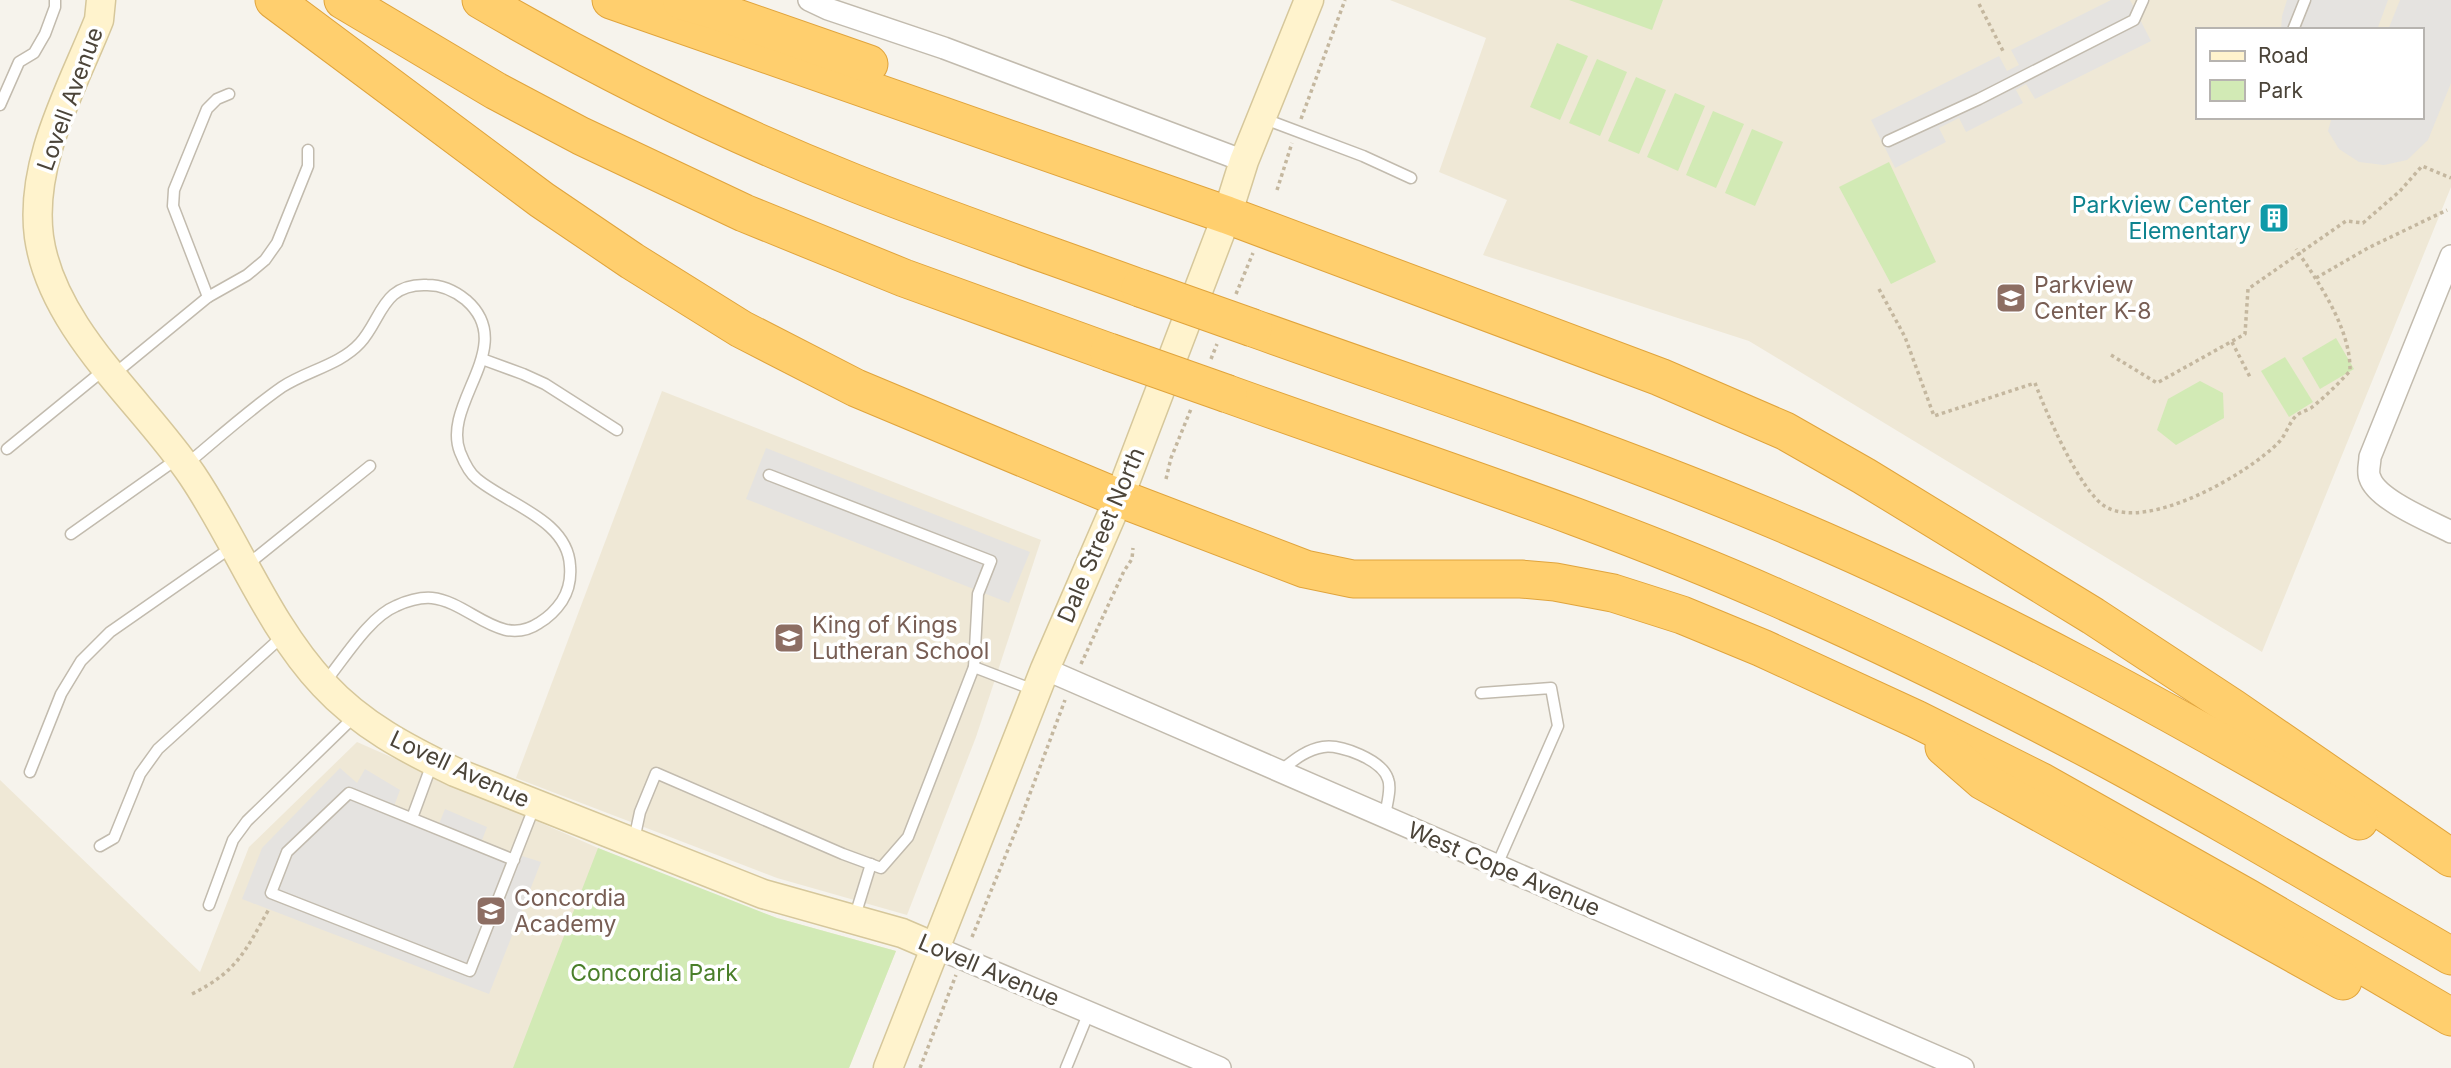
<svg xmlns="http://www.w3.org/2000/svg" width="2451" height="1068" viewBox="0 0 2451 1068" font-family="Inter,sans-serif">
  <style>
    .education { fill: #efe8d6; fill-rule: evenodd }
    .green { fill: #d2eab5 }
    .parking { fill: #e5e3e0 }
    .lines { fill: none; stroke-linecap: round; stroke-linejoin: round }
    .lane-casing { stroke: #c2bbae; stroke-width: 13 }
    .street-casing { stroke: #c2bbae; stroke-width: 24 }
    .secondary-casing { stroke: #d6c79b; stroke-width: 31 }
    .highway-casing { stroke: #e0a43c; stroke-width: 39 }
    .path { stroke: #c4b79f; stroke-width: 3.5; stroke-dasharray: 3.5 3.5; stroke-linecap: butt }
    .lane { stroke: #fff; stroke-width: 10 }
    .street { stroke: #fff; stroke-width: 21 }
    .secondary { stroke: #fff3cd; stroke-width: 28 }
    .highway { stroke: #ffcf6e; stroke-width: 37 }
    .highway-bridge-casing { stroke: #e0a43c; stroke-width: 39; stroke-linecap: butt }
    .highway-bridge { stroke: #ffcf6e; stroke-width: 37 }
    .labels { text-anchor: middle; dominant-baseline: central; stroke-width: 7; stroke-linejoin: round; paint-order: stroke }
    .street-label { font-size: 23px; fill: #4b4439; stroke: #fff }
    .culture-label { font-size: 23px; fill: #0d838f; stroke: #fff; text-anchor: end }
    .education-label { font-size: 23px; fill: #785e54; stroke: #fff; text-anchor: start }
    .park-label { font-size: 23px; fill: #4a7f2a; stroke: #fff }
  </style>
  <rect width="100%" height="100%" fill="#f6f3ec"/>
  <g class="education">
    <path d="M1390 0H2451V187L2262 652 1749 341 1483 255 1507 200 1439 172 1486 38ZM2197 30H2421V117H2197Z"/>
    <polygon points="662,391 1041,540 976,737 907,915 777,878 516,778"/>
    <polygon points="357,742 598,848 740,905 777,918 896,951 849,1068 0,1068 0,780 200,972 249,847"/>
  </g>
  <g class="green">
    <polygon points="1569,0 1663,0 1652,30"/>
    <polygon points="1557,43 1588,56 1560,120 1530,107"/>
    <polygon points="1597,59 1627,72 1600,136 1569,123"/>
    <polygon points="1636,77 1666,90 1639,154 1608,141"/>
    <polygon points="1675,93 1705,106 1678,171 1647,157"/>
    <polygon points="1713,111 1744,124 1716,188 1686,175"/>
    <polygon points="1752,129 1783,142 1755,206 1725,193"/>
    <polygon points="1889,162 1936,262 1891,284 1839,187"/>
    <polygon points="2336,338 2354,369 2320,389 2302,358"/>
    <polygon points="2285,357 2313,402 2289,417 2261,371"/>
    <polygon points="2200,381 2223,393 2224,418 2176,445 2157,430 2168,399"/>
    <polygon points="598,848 777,918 896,951 849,1068 513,1068"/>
  </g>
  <g class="parking">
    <polygon points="2111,0 2130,0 2151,41 2035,99 2026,84 2016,90 2023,103 1966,132 1959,118 1939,128 1946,142 1895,168 1871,120 1999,56 2007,71 2019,65 2011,50"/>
    <polygon points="2287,0 2388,0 2377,30 2281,30 2282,16"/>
    <polygon points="2400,0 2451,0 2451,83 2428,140 2407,160 2384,165 2359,162 2339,149 2328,131 2332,117 2421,117 2421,30 2388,30"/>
    <polygon points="766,448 1030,552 1009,603 746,499"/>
    <polygon points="340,768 357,783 365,769 400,790 394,806 439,824 445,809 487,827 481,843 541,862 489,994 242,899 262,848"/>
  </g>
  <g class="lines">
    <g class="lane-casing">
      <g id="lane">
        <polyline points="2293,30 2305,0"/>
        <polyline points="0,105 19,62 34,53 45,34 55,7 55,0"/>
        <polyline points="1262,118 1363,156 1411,178"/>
        <polyline points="1888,141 1979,99 2134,20 2143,0"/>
        <polyline points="208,297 173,206 174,190 207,109 217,99 229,94"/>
        <polyline points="482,359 523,374 545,384 617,430"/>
        <polyline points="113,375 208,297 247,275 265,260 277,243 308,166 308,150"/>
        <polyline points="7,449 105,369"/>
        <path d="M187 464C218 438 249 410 282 387 306 371 340 365 360 343 382 319 382 283 427 285 441 285 455 291 466 300 519 346 441 403 460 452 464 462 469 473 477 479 507 504 568 520 570 566 571 578 569 590 562 601 556 610 549 617 539 623 500 649 470 602 432 598 420 597 407 601 396 606 369 617 344 659 325 682"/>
        <polyline points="71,534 177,459"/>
        <polyline points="247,565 370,466"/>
        <polyline points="974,667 1034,690"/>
        <polyline points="1481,693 1551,688 1558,726 1497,865"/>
        <path d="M1280 771C1293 761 1305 750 1323 747 1341 744 1382 760 1388 779 1392 789 1386 806 1385 817"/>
        <polyline points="30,772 61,694 81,661 110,632 232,547"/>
        <polyline points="412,818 433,761"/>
        <polyline points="634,840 640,812 656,773 843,854 881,868 908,837 974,667 978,594 991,561 769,475"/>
        <polyline points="100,846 114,838 140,774 158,749 285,634"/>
        <polyline points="514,860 349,793 287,852 271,893 470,971 535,805"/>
        <polyline points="209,905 233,840 247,821 356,715"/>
        <polyline points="854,919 871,864"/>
        <polyline points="1066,1068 1089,1012"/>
      </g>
    </g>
    <g class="street-casing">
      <g id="street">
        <polyline points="809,0 828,9 944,48 1244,161"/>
        <path d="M2451 256 2370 457C2370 464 2367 472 2370 478 2377 500 2430 521 2451 532"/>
        <polyline points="1045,669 1963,1068"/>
        <polyline points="937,948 1220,1068"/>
      </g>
    </g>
    <g class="secondary-casing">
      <g id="secondary">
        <path d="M101 0 99 20C72 88 29 162 39 237 52 329 142 401 192 475 238 543 267 624 324 685 361 725 407 749 455 772L763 894 902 933 937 948"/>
        <polyline points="888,1068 1045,669 1119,498 1227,215 1244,161 1309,0"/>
      </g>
    </g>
    <g class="highway-casing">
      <g id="highway">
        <polyline points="274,0 542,200 632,261 741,329 856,388 1119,498 1305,569 1353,579 1521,579 1555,582 1613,593 1682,615 1762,648 1916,719 2042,782 2248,898 2451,1017"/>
        <polyline points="343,0 496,91 581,136 744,213 904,278 1109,352"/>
        <path d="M481 0C600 70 724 131 852 182 947 220 1044 253 1140 288"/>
        <polyline points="611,0 1227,215 1660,377 1785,431 1864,476 2093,616 2233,708 2451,858"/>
        <polyline points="682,1 717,11 869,64"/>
        <path d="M1253 328C1435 393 1619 453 1796 529 1993 613 2175 714 2359 821"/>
        <path d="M1228 394C1409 459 1599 519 1775 597 1882 644 1988 696 2092 751 2214 816 2332 887 2451 956"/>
        <polyline points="1944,747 1983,781 2343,981"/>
      </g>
    </g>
    <g class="path">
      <polyline points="1979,4 2003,51"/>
      <polyline points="1301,119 1345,0"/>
      <polyline points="1277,190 1292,143"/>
      <polyline points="2316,278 2368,248 2447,210"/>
      <path d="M1879 289 1905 337 1934 416 2035 383C2046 412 2080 492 2106 507 2149 531 2248 474 2279 442 2286 435 2289 422 2297 415 2301 412 2306 411 2311 408 2325 397 2338 384 2350 371 2351 329 2319 283 2296 249"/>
      <polyline points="1236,294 1253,253"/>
      <polyline points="2232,342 2251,379"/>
      <polyline points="2111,355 2157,383 2245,334 2248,289 2346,221 2363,223 2400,191 2422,166 2451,178"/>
      <polyline points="1211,359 1217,344"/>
      <polyline points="1166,479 1171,458 1191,409"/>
      <polyline points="1081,664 1124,571 1132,559 1133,548"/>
      <polyline points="972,937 1019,823 1065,700"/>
      <path d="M192 994C238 971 245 951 269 909"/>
      <polyline points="920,1068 956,975"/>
    </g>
    <use href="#lane" class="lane"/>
    <use href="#street" class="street"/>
    <use href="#secondary" class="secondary"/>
    <use href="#highway" class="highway"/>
    <g class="highway-bridge-casing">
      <g id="highway-bridge">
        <polyline points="1140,288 1253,328"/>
        <polyline points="1109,352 1228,394"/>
      </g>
    </g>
    <use href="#highway-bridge" class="highway-bridge"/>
  </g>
  <defs>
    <g id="building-square" transform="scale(1.575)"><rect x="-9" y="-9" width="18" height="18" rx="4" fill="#0f9aa8" stroke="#fff"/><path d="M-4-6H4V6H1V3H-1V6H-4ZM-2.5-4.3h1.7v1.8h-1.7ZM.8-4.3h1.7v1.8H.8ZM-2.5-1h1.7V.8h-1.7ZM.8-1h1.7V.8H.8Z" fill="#fff"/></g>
    <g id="school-square" transform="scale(1.575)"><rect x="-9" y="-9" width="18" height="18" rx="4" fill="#8d6e63" stroke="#fff"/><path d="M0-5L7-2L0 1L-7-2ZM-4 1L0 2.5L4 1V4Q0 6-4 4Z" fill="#fff"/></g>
  </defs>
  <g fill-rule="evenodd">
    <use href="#building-square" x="2274" y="218"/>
    <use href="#school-square" x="2011" y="298"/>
    <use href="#school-square" x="789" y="638"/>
    <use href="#school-square" x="491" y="911"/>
  </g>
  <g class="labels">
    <g class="street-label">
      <text transform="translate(70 99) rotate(-70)">Lovell Avenue</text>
      <text transform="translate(1101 535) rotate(-67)">Dale Street North</text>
      <text transform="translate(460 769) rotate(25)">Lovell Avenue</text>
      <text transform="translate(1504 869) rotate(23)">West Cope Avenue</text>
      <text transform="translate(989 970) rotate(23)">Lovell Avenue</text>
    </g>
    <g class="culture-label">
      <text x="2251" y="205">Parkview Center<tspan x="2251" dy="26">Elementary</tspan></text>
    </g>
    <g class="education-label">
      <text x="2034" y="285">Parkview<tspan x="2034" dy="26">Center K-8</tspan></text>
      <text x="812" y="625">King of Kings<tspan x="812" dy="26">Lutheran School</tspan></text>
      <text x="514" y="898">Concordia<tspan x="514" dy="26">Academy</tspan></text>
    </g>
    <g class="park-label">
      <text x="654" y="973">Concordia Park</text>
    </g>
  </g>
  <rect x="2196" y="28" width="228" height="91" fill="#ffffff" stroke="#b7b4b0" stroke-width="2"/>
  <rect x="2210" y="51" width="35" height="10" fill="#fff3cd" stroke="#b7b4b0" stroke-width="2"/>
  <text x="2258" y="63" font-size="21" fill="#4b4439">Road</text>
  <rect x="2210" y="80" width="35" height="21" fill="#d2eab5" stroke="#b7b4b0" stroke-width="2"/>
  <text x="2258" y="98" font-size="21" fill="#4b4439">Park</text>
</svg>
